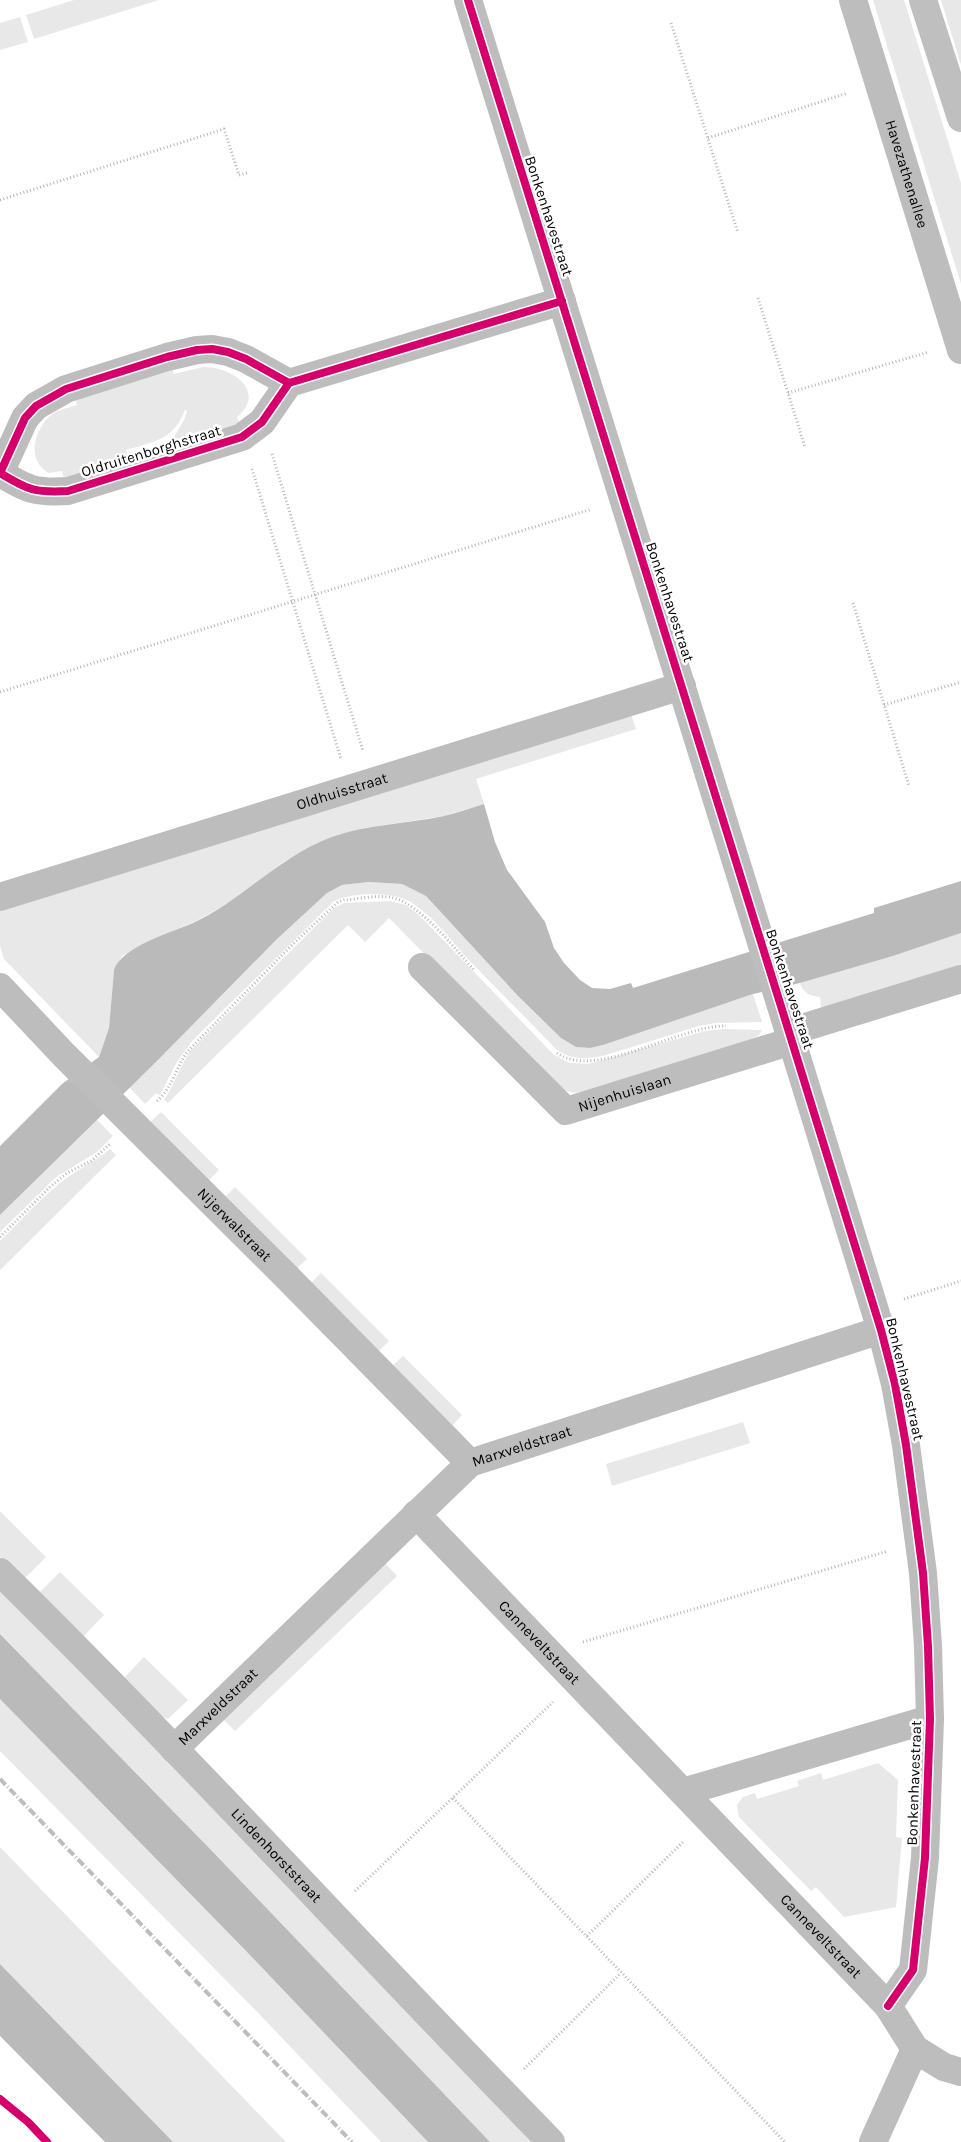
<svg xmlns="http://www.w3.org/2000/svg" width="961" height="2142" viewBox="0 0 961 2142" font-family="Karla,sans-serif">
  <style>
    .green { fill: #e8e8e8 }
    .water { fill: #bababa }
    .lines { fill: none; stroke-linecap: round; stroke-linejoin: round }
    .path { stroke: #b8b8b8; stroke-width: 3; stroke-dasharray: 1 2.5; stroke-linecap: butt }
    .minor { stroke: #bdbdbd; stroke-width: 28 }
    .secondary { stroke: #bfbfbf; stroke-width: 28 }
    .rail { stroke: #bdbdbd; stroke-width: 4; stroke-dasharray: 8 2.5 1 2.5; stroke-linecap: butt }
    .cycleway-casing { stroke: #fff; stroke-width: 11 }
    .cycleway { stroke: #d6006c; stroke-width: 8 }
    .labels { text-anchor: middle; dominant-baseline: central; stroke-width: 5; stroke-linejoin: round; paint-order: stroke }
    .street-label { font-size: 15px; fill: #000; stroke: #fff }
  </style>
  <rect width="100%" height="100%" fill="#fff"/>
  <g class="green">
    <polygon points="74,0 159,0 34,39 26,15"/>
    <polygon points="873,0 904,0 961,183 961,284"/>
    <polygon points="941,0 961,0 961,65"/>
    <polygon points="20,17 28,42 0,50 0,23"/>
    <path d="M203 367C231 366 268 391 237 417L239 423 169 445 184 420 187 411 185 410C174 440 153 442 126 450L128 458 64 478 62 471 49 473C27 462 33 432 49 417 56 410 68 408 77 405L75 398 172 368 174 374Z"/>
    <polygon points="631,714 636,729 476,779 484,804 444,816 364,828 317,843 283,862 234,900 194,922 158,937 122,956 114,970 109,1028 99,1057 4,959 0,946 0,910"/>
    <path d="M369 882 402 884 426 896 518 996 561 1038 576 1047 590 1048 602 1045 753 994 762 1022 715 1023 699 1026 603 1056C585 1059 572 1060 557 1050 527 1019 497 989 468 959 450 939 431 913 407 900 391 892 348 892 333 902L193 1040 178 1060 160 1095 156 1093 145 1104 129 1087 160 1058 276 940 327 893 342 885Z"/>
    <path d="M390 901 406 905 420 916 554 1055 570 1063 589 1064 705 1031 723 1029 762 1030 759 1035 752 1039 584 1092C571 1094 564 1091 553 1084L389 918 365 942 348 925 168 1103 164 1100C175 1084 180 1066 191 1050L334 908 344 903Z"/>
    <path d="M961 933V966L821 1009 820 997C810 996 803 993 800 983L893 956Z"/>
    <polygon points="161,1112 219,1170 207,1182 149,1123"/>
    <polygon points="96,1119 113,1136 97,1152 56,1177 0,1232 0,1215"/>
    <path d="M110 1149 116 1155 0 1270V1241C22 1220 43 1195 68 1177 82 1167 97 1160 110 1149Z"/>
    <polygon points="235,1187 307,1259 295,1270 223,1199"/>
    <polygon points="321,1273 389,1341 377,1353 309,1285"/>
    <polygon points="403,1356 462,1415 451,1427 391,1367"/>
    <polygon points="743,1422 750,1443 612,1486 606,1464"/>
    <polygon points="0,1511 46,1557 23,1580 0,1557"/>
    <polygon points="383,1561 397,1576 235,1731 221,1717"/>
    <polygon points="60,1572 104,1615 81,1639 37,1595"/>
    <polygon points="0,1591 163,1756 536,2142 490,2142 213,1852 0,1634"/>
    <polygon points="144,1657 188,1700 168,1719 157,1714 122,1680"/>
    <polygon points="0,1699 247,1952 428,2142 381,2142 265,2020 0,1751"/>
    <polygon points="878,1763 898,1780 896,1837 902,1838 896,1907 844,1917 816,1887 811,1891 739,1817 737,1805 743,1797 755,1793 757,1799 799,1786 797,1781 821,1773 823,1780"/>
    <polygon points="0,1847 286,2142 173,2142 0,1964"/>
  </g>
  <g class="water">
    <path d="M484 804 495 842 507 870 545 922 554 948 564 963 580 980 592 988 610 989 631 983 633 988 874 913V908L961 881V933L893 956 800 983 753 994 603 1045 590 1048 576 1047 561 1038 518 996 426 896 402 884 369 882 342 885 327 893 276 940 160 1058 0 1215V1146L62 1084 99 1057 109 1028 114 970C121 947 172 932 193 923 243 900 279 856 332 837 368 824 406 824 444 816 457 813 470 808 484 804Z"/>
    <polygon points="0,1634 213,1852 490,2142 428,2142 247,1952 0,1699"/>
    <polygon points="0,1964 173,2142 105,2142 0,2036"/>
  </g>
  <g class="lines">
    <g class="path">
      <polyline points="671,23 738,233"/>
      <polyline points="708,138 848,93"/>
      <polyline points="0,200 224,129 239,175 247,173"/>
      <polyline points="758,298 805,447"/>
      <polyline points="788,393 929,352"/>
      <polyline points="272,454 363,751"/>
      <polyline points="252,469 341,759"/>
      <polyline points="853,603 909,786"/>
      <polyline points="0,692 592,509"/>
      <polyline points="884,705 961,682"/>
      <path d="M557 1053C596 1081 680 1025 726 1026"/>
      <path d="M157 1101C172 1088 176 1068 187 1052L295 942 338 902 344 900C360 899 379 894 394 898 421 905 456 950 475 971"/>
      <polyline points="0,1237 51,1186 67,1173 91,1161 110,1144"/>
      <polyline points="904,1299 961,1281"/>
      <polyline points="583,1642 888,1551"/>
      <polyline points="453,1798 785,2142"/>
      <polyline points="355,1891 553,1702"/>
      <polyline points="587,1936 684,1841"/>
      <polyline points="524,2069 621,1973"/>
    </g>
    <g class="minor">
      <polyline points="468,0 789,1032 881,1330 895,1384 906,1445 923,1573 928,1646 930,1719 925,1858 913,1970 888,2006"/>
      <path id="s1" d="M853 0 961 350"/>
      <path d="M289 383 246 359 228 352 212 349 197 350 167 357 66 389 36 406 25 418 0 473C28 490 35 493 68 491L242 437 262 422 289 383 562 301"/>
      <path id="s2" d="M0 897 682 686"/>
      <path id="s3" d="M422 967 566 1111 792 1041"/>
      <path id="s4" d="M0 987 64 1055 285 1275 470 1463"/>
      <polyline points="789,1032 961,979"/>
      <path id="s5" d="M416 1514 888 2006 915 2049 944 2067 961 2072"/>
      <path id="s6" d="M0 1572C188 1757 366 1953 551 2142"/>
      <path id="s7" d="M174 1749 470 1463 881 1330"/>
      <polyline points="683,1792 930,1719"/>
      <polyline points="873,2142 915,2049"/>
    </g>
    <polyline class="secondary" points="923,0 961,118"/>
    <polyline class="rail" points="0,1779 352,2142"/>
    <g class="cycleway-casing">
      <g id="cycleway">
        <polyline points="468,0 789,1032 881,1330 895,1384 906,1445 923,1573 928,1646 930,1719 925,1858 913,1970 888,2006"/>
        <path d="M289 383 246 359 228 352 212 349 197 350 167 357 66 389 36 406 25 418 0 473C28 490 35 493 68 491L242 437 262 422 289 383 562 301"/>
        <polyline points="0,2099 28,2122 47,2142"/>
      </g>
    </g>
    <use href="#cycleway" class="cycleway"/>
  </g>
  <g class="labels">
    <g class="street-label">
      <text stroke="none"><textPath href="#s1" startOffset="182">Havezathenallee</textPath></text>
      <text transform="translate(549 216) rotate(72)">Bonkenhavestraat</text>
      <text transform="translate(151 451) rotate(-17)">Oldruitenborghstraat</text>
      <text transform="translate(670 602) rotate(72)">Bonkenhavestraat</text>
      <text stroke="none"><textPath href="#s2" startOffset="358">Oldhuisstraat</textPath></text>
      <text transform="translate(790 989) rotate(72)">Bonkenhavestraat</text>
      <text stroke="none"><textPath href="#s3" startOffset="265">Nijenhuislaan</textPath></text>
      <text stroke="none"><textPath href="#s4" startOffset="334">Nijerwalstraat</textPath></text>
      <text transform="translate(905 1379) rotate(77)">Bonkenhavestraat</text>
      <text stroke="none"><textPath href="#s7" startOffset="466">Marxveldstraat</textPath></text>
      <text stroke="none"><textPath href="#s5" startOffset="178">Canneveltstraat</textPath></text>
      <text stroke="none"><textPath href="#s7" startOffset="61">Marxveldstraat</textPath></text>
      <text transform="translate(914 1783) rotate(-88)">Bonkenhavestraat</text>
      <text stroke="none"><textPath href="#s6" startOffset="396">Lindenhorststraat</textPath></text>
      <text stroke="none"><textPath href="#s5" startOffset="585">Canneveltstraat</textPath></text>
    </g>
  </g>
</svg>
